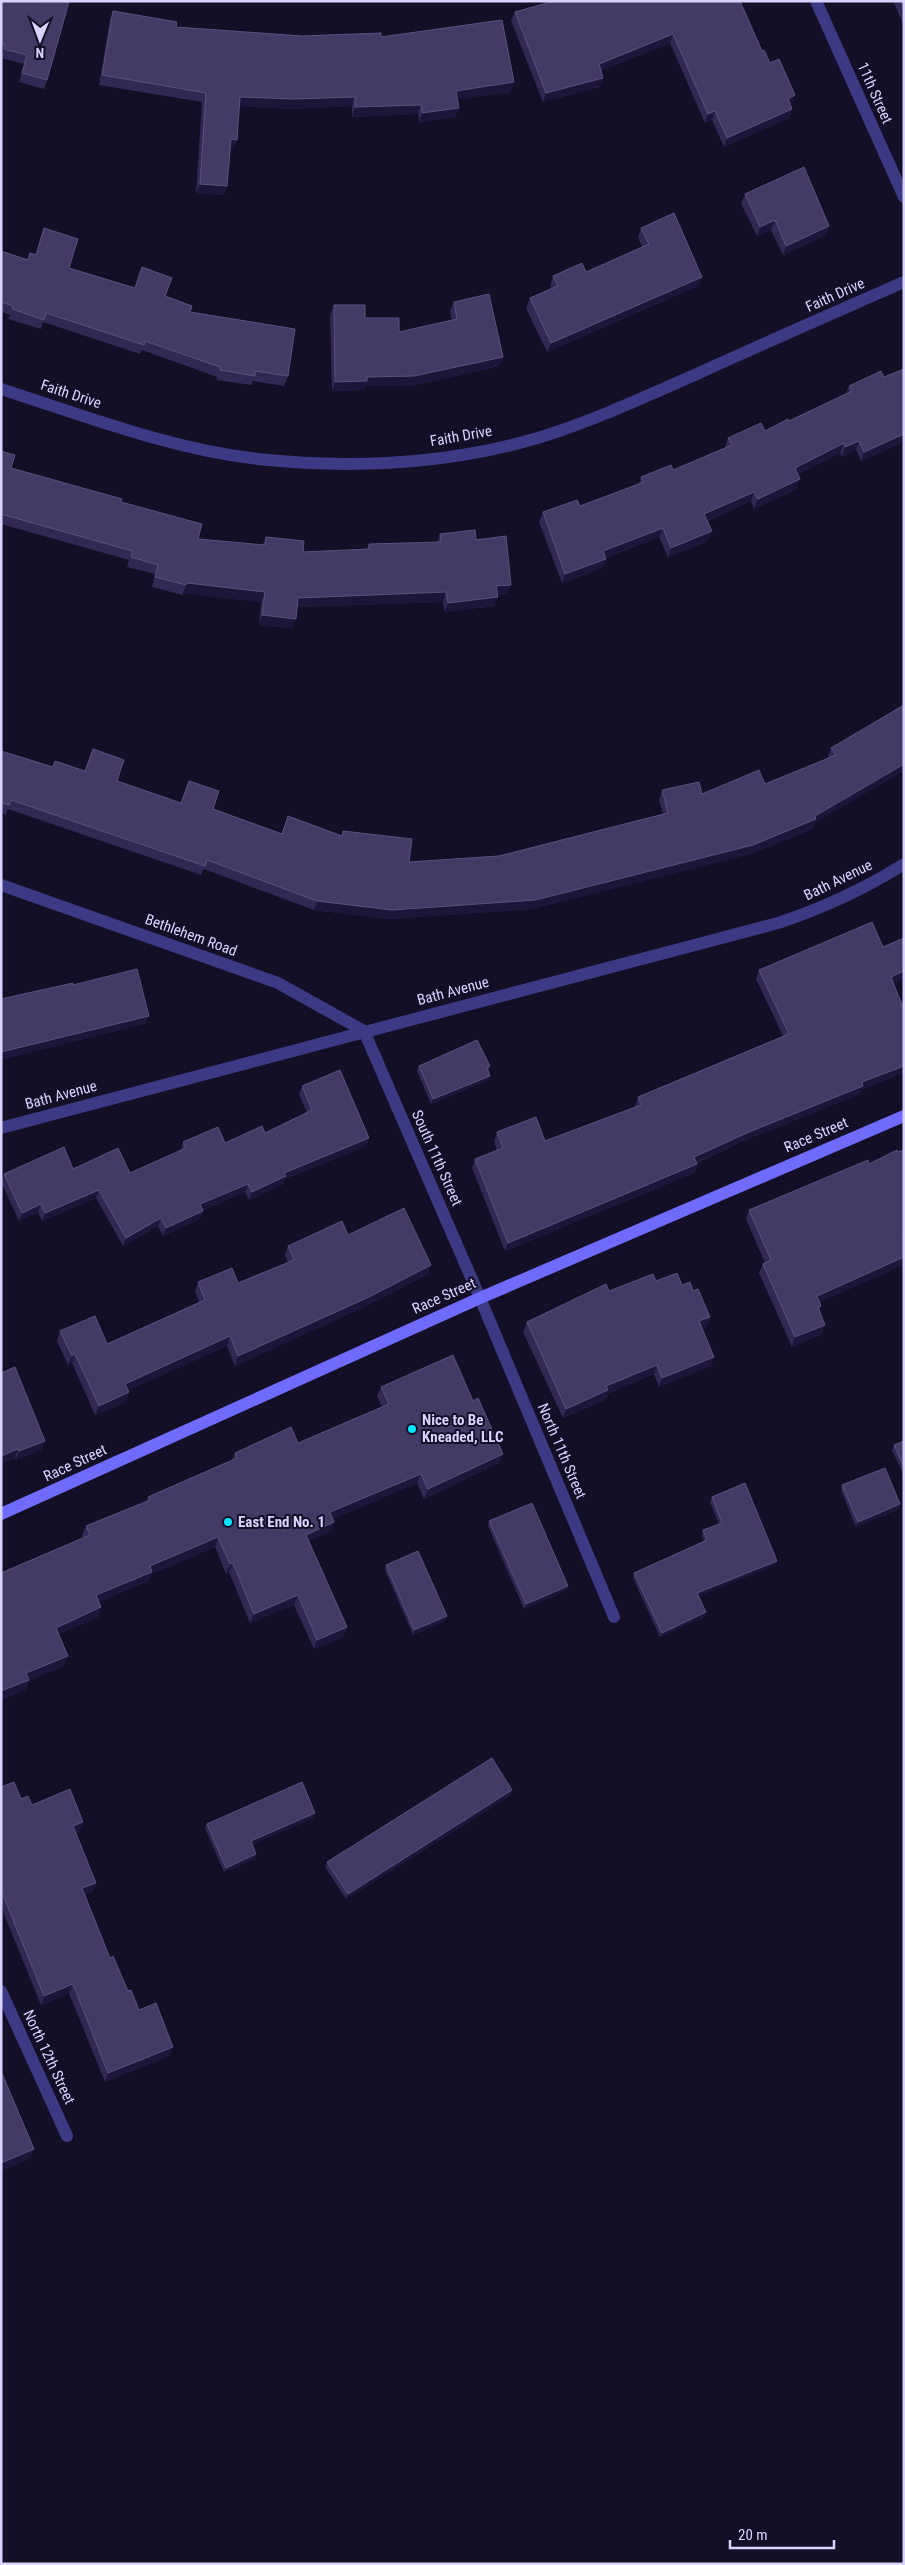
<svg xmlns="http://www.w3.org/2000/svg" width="905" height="2565" viewBox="0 0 905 2565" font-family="'Roboto Condensed',sans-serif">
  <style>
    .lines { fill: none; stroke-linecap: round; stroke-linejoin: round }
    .minor { stroke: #3d3a85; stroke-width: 12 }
    .secondary { stroke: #6f6bff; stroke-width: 12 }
    .wall { fill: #312854 }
    .shaded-wall { fill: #1d163a }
    .building { fill: #433a66; stroke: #5a527e }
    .poi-dot { fill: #00e5ff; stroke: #130f26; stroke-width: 2 }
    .labels { text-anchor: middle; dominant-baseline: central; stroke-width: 4; stroke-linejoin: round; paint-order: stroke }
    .street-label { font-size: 15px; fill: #d9d4ff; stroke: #130f26 }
    .poi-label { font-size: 15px; font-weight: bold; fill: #d9d4ff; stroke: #130f26; text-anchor: start }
  </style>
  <rect width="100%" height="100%" fill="#130f26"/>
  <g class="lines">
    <g class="minor">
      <polyline points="816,1 904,197"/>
      <path d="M1 389C85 416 170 449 258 459 352 469 450 464 541 437 595 420 647 396 699 373 767 342 836 312 904 282"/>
      <polyline points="1,885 278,983 364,1031 480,1298 614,1617"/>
      <path d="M1 1128 778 923C823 908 864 889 904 864"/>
      <polyline points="1,1991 67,2136"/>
    </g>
    <polyline class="secondary" points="1,1514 480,1298 904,1116"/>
  </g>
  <g class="wall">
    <polygon points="1,1 47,80 44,89 19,82 24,64 1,58"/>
    <polygon points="554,1 762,51 770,63 792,104 790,105 789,118 724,147 712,120 705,123 670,43 601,71 603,78 600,87 543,102 511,21 515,12"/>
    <polygon points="893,1 904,1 904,26"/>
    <polygon points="113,11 176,27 302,36 381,37 511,92 458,99 459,108 455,117 419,122 418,114 352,117 352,106 290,109 239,106 237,140 233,149 230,149 227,186 224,195 196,193 202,102 99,85 110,20"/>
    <polygon points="745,194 829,226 826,235 783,255 771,230 757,236 741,203"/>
    <polygon points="44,228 69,268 165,297 288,376 284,386 253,381 251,385 216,380 217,377 142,350 140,354 43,322 41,329 8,319 10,315 1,312 1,251 28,260 36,255"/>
    <polygon points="641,228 702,277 698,286 547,352 526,308 530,298 551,288 550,286 553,276 586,272 642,247 638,237"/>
    <polygon points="454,302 503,357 499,366 411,386 365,386 364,390 332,391 330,315 334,305 399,332 452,320 450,311"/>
    <polygon points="904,369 904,442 861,461 856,450 842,457 840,453 798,474 797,489 754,509 751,501 707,521 708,541 668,557 659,537 606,558 606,559 602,568 562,583 539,522 543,512 580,506 639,484 641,477 673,470 725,448 728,438 765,431 789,421 846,394 849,386 884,377"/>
    <polygon points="1,451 11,468 121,502 198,539 263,545 266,537 303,552 367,550 369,544 437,542 440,534 476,540 507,594 497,595 494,606 444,612 443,602 297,607 292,628 259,625 261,602 183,593 183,595 152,587 155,574 127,567 129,560 1,524"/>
    <polygon points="904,705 815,823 813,829 750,854 531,909 389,919 314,910 204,869 201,875 8,809 6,815 1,813 1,751 53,767 85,771 117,781 181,803 213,809 282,834 341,836 343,831 409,862 499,856 663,814 659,800 662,790 702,794 765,784 829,758 828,757 831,748"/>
    <polygon points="759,970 893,983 860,1094 745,1140 697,1163 697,1164 694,1173 505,1251 472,1168 475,1159 497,1151 494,1141 497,1132 545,1141 635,1107 635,1106 638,1097 783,1036 756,979"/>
    <polygon points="419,1066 490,1066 488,1070 490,1076 488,1080 431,1104 417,1071"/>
    <polygon points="302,1086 369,1138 366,1146 285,1179 283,1184 249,1200 245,1192 203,1210 203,1211 200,1219 163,1236 158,1226 123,1246 96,1198 42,1221 38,1212 19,1221 1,1182 4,1174 73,1169 130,1173 181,1150 183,1142 225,1143 265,1133 307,1113 299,1094"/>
    <polygon points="898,1152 820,1303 820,1311 822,1334 792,1347 759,1273 763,1264 765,1263 746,1219 749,1210"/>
    <polygon points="348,1235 431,1265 428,1274 366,1306 235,1366 227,1346 128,1390 129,1392 126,1402 95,1415 72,1363 68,1365 57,1341 60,1331 107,1344 199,1302 195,1291 198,1282 238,1283 288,1263 285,1255 288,1246"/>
    <polygon points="682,1285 693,1291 710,1317 707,1327 702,1328 711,1366 659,1387 654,1374 607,1394 605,1400 563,1418 523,1332 527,1322 609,1291"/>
    <polygon points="1,1373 42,1450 16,1460 15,1458 1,1464"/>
    <polygon points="381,1387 473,1401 503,1454 499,1463 424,1499 417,1483 333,1519 334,1522 331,1531 309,1541 347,1627 343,1637 314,1649 294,1605 250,1623 229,1572 226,1574 215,1547 151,1574 148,1581 99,1602 101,1607 98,1617 59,1634 64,1666 29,1680 25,1690 1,1700 1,1573 83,1538 82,1535 86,1526 147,1501 148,1497 232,1460 235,1453 298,1443 382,1407 377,1396"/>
    <polygon points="904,1441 904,1476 892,1450 894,1445"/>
    <polygon points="842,1485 899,1509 856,1527 841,1490"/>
    <polygon points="712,1497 777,1561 775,1565 698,1596 704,1617 660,1637 633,1578 634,1573 704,1541 702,1535 703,1530 719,1524 710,1502"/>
    <polygon points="489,1521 568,1586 567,1590 524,1609 488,1526"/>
    <polygon points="386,1565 445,1621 413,1635 385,1570"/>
    <polygon points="1,1787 32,1805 83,1822 80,1831 76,1833 93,1892 85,1895 110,1958 128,1991 139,2010 173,2047 169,2056 105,2082 69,1993 41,2005 1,1907"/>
    <polygon points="511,1795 346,1899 325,1867 327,1862"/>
    <polygon points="314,1818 252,1844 255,1859 224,1872 205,1828 207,1824"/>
  </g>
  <g class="shaded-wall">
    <polygon points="673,34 670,43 596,73 599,64"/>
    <polygon points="603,78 600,87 543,102 546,93"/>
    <polygon points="514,82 511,92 453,100 456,91"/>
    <polygon points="795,95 792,104 784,108 788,99"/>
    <polygon points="240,97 355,97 352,106 290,109 237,106"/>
    <polygon points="421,105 418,114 352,117 355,107"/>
    <polygon points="459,108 455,117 419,122 422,113"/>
    <polygon points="792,109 789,118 724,147 727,138"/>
    <polygon points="715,111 712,120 705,123 708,114"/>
    <polygon points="231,139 237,140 233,149 227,149"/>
    <polygon points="200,184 227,186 224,195 196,193"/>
    <polygon points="775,220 771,230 757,236 760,227"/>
    <polygon points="829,226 826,235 783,255 786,246"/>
    <polygon points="702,277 698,286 547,352 551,343"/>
    <polygon points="503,357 499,366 411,386 365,386 364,390 332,391 335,382"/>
    <polygon points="904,434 904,442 861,461 864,452"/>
    <polygon points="859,441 856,450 842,457 845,447"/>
    <polygon points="844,443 840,453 791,477 795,468"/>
    <polygon points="800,479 797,489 754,509 758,499"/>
    <polygon points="754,492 751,501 701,523 704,514"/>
    <polygon points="663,528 659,537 600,560 603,551"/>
    <polygon points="712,531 708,541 668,557 671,548"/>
    <polygon points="606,559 602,568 562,583 565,574"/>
    <polygon points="187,583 265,592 261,602 183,593"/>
    <polygon points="511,585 507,594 493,596 496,586"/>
    <polygon points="446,592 443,602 295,607 298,598"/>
    <polygon points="498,597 494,606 444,612 448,603"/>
    <polygon points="262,615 296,619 292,628 259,625"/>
    <polygon points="904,764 904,771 815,823 813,829 750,854 531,909 389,919 314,910 317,901 815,816"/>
    <polygon points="904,971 904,979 888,986 891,977"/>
    <polygon points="149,1016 145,1024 1,1060 1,1052"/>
    <polygon points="904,1066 904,1073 862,1090 860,1094 745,1140 691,1165 694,1157 749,1132 862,1082"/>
    <polygon points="490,1076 488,1080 431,1104 433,1099"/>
    <polygon points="369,1138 366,1146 285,1179 283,1184 249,1200 252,1192 284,1173"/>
    <polygon points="697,1164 694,1173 505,1251 508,1243"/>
    <polygon points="248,1184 245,1192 197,1212 200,1204"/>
    <polygon points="99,1190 96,1198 42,1221 45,1213"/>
    <polygon points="41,1204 38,1212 19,1221 22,1213"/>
    <polygon points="203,1211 200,1219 163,1236 166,1228"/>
    <polygon points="161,1218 158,1226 123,1246 126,1238"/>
    <polygon points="904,1257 904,1265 814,1305 817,1296"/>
    <polygon points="431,1265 428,1274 366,1306 235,1366 238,1356"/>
    <polygon points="710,1317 707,1327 696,1331 699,1321"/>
    <polygon points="825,1325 822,1334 792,1347 795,1337"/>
    <polygon points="230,1336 227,1346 122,1393 125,1384"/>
    <polygon points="75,1354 72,1363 68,1365 72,1356"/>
    <polygon points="714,1357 711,1366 659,1387 662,1378"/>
    <polygon points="657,1365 654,1374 607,1394 605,1400 563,1418 566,1409 606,1386"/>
    <polygon points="129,1392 126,1402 95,1415 99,1406"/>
    <polygon points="45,1441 42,1450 16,1460 19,1451"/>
    <polygon points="18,1449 15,1458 1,1464 1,1456"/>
    <polygon points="503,1454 499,1463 424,1499 428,1489"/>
    <polygon points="421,1474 417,1483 327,1522 330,1512"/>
    <polygon points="900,1504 899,1509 856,1527 858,1522"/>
    <polygon points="334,1522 331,1531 303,1544 306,1535"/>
    <polygon points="218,1537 215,1547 151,1574 148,1581 92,1605 96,1595 150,1566"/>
    <polygon points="777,1561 775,1565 695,1598 697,1593"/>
    <polygon points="233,1563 229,1572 226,1574 230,1564"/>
    <polygon points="568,1586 567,1590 524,1609 526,1604"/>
    <polygon points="298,1595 294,1605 250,1623 254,1614"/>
    <polygon points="101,1607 98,1617 53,1637 56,1628"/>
    <polygon points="706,1612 704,1617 660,1637 662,1633"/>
    <polygon points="447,1616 445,1621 413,1635 414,1630"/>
    <polygon points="347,1627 343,1637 314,1649 317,1640"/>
    <polygon points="68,1656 64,1666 29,1680 25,1690 1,1700 1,1691 26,1673"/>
    <polygon points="512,1790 511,1795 346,1899 348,1894"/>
    <polygon points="315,1813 314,1818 249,1846 251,1841"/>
    <polygon points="83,1822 80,1831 70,1835 73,1826"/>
    <polygon points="256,1854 255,1859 224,1872 226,1868"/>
    <polygon points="96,1883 93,1892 79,1897 82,1888"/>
    <polygon points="73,1984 69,1993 41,2005 44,1996"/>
    <polygon points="173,2047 169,2056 105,2082 108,2073"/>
    <polygon points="34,2149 30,2159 1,2171 1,2163"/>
  </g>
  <g class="building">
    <polygon points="1,1 69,2 47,80 22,73 27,55 4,49 5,45 1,44"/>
    <polygon points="554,1 740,1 762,51 764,50 770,63 779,59 795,95 788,99 792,109 727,138 715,111 708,114 673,34 599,64 603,78 546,93 515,12"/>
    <polygon points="901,1 904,1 904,8"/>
    <polygon points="113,11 177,22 176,27 302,36 381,33 381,37 502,20 514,82 456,91 459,108 422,113 421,105 355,107 355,97 293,99 240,97 237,140 231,139 227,186 200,184 206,93 102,75"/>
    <polygon points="804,167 829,226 786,246 775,220 760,227 745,194"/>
    <polygon points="674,213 702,277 551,343 530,298 558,286 553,276 582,263 586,272 649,244 641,228"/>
    <polygon points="44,228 78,239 69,268 135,288 142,267 172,278 165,296 192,306 190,312 295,329 288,376 255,371 255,376 220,370 220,367 145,341 144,345 46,313 44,320 12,309 13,306 1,302 1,251 28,260 30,253 36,255"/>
    <polygon points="489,294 503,357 414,376 367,377 367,381 335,382 334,305 365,305 365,318 399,318 399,332 457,319 454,302"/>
    <polygon points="904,369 904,434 864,452 859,441 845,447 844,443 795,468 800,479 758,499 754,492 704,514 712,531 671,548 663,528 603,551 606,559 565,574 543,512 577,500 580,506 644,482 641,477 671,465 673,470 732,445 728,438 761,423 765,431 788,419 789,421 852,391 849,386 881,371 884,377"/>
    <polygon points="1,451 15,455 11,468 122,499 121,502 202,524 198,539 265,545 266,537 304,541 303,552 369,549 369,544 441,542 440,534 475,530 476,540 506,536 511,585 496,586 498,597 448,603 446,592 298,598 296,619 262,615 265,592 187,583 186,585 155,577 158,565 131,557 132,551 1,514"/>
    <polygon points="904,705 904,764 815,816 816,819 753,845 535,900 392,910 317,901 207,860 205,866 11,800 9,805 1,803 1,751 53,767 55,761 85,771 93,749 124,760 117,781 181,803 189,781 219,791 213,809 282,834 288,816 342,836 343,831 412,839 409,862 499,856 668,813 662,790 699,782 702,794 759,770 765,784 836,755 831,748"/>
    <polygon points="872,922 883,947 904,938 904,971 891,977 904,1010 904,1066 862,1082 863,1086 749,1132 694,1157 697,1164 508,1243 475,1159 503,1148 497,1132 536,1117 545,1141 641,1105 638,1097 789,1034 759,970"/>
    <polygon points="137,969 149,1016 1,1052 1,999 73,983 73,985"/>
    <polygon points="477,1040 490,1066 487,1068 490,1076 433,1099 419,1066"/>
    <polygon points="340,1070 369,1138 284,1173 286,1176 252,1192 248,1184 200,1204 203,1211 166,1228 161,1218 126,1238 99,1190 45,1213 41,1204 22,1213 4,1174 64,1147 73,1169 118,1148 130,1173 186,1148 183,1142 218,1127 225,1143 262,1126 265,1133 312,1110 302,1086"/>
    <polygon points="897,1150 898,1152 904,1150 904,1236 902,1237 904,1241 904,1257 817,1296 821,1306 818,1307 825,1325 795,1337 763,1264 771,1260 749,1210 868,1160 869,1164"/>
    <polygon points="404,1208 431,1265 369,1297 238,1356 230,1336 125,1384 129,1392 99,1406 75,1354 72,1356 60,1331 95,1316 107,1344 205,1300 198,1282 232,1268 238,1283 294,1260 288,1246 314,1234 342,1221 348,1235"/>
    <polygon points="677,1273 682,1285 690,1282 693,1291 698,1289 710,1317 699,1321 714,1357 662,1378 657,1365 606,1386 608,1390 566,1409 527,1322 606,1284 609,1291 653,1274 656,1281"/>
    <polygon points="453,1355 473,1401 478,1398 503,1454 428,1489 421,1474 330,1512 334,1522 306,1535 347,1627 317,1640 298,1595 254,1614 233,1563 230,1564 218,1537 150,1566 152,1572 96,1595 101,1607 56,1628 68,1656 26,1673 29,1680 1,1691 1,1580 2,1580 1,1573 90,1535 86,1526 150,1500 148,1497 237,1458 235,1453 291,1427 298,1443 389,1404 381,1387"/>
    <polygon points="15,1367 45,1441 19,1451 18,1449 1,1456 1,1373"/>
    <polygon points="904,1441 904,1467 894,1445"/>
    <polygon points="885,1468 900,1504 858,1522 842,1485"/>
    <polygon points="745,1483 777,1561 697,1593 706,1612 662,1633 634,1573 707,1540 703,1530 722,1523 712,1497"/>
    <polygon points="532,1503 568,1586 526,1604 489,1521"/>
    <polygon points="418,1551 447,1616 414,1630 386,1565"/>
    <polygon points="492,1758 512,1790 348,1894 327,1862"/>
    <polygon points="14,1782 21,1799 28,1796 32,1805 70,1789 83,1822 73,1826 96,1883 82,1888 110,1958 113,1956 128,1991 131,1990 139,2010 156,2003 173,2047 108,2073 73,1984 44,1996 1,1890 1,1787"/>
    <polygon points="302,1782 315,1813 251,1841 256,1854 226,1868 207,1824"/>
    <polygon points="1,2071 34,2149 1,2163"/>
  </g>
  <g class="poi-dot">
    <circle cx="412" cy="1429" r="5"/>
    <circle cx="228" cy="1522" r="5"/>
  </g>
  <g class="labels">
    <g class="street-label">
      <text transform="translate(875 93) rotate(66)">11th Street</text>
      <text transform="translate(835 295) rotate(-24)">Faith Drive</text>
      <text transform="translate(71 394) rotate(18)">Faith Drive</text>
      <text transform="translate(461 436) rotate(-10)">Faith Drive</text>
      <text transform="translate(838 880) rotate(-26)">Bath Avenue</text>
      <text transform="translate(191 935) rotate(20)">Bethlehem Road</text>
      <text transform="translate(453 991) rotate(-15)">Bath Avenue</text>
      <text transform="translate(61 1095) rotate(-15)">Bath Avenue</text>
      <text transform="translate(816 1135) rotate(-23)">Race Street</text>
      <text transform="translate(437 1158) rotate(66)">South 11th Street</text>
      <text transform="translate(444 1296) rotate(-24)">Race Street</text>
      <text transform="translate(562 1451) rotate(67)">North 11th Street</text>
      <text transform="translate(75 1463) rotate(-25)">Race Street</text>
      <text transform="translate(49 2057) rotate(65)">North 12th Street</text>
    </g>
    <g class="poi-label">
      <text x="422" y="1420">Nice to Be<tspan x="422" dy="17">Kneaded, LLC</tspan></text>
      <text x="238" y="1522">East End No. 1</text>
    </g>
  </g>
  <rect width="905" height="2565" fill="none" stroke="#d9d4ff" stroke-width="5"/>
  <g transform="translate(40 40) rotate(181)" stroke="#130f26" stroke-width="4" paint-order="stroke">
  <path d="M0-4L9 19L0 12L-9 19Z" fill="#d9d4ff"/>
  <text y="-8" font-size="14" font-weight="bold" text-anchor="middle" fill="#d9d4ff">N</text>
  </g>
  <path d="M730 2540v8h104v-8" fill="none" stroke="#d9d4ff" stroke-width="2.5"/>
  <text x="738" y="2540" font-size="15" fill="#d9d4ff" stroke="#130f26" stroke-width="4" paint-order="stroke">20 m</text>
</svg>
